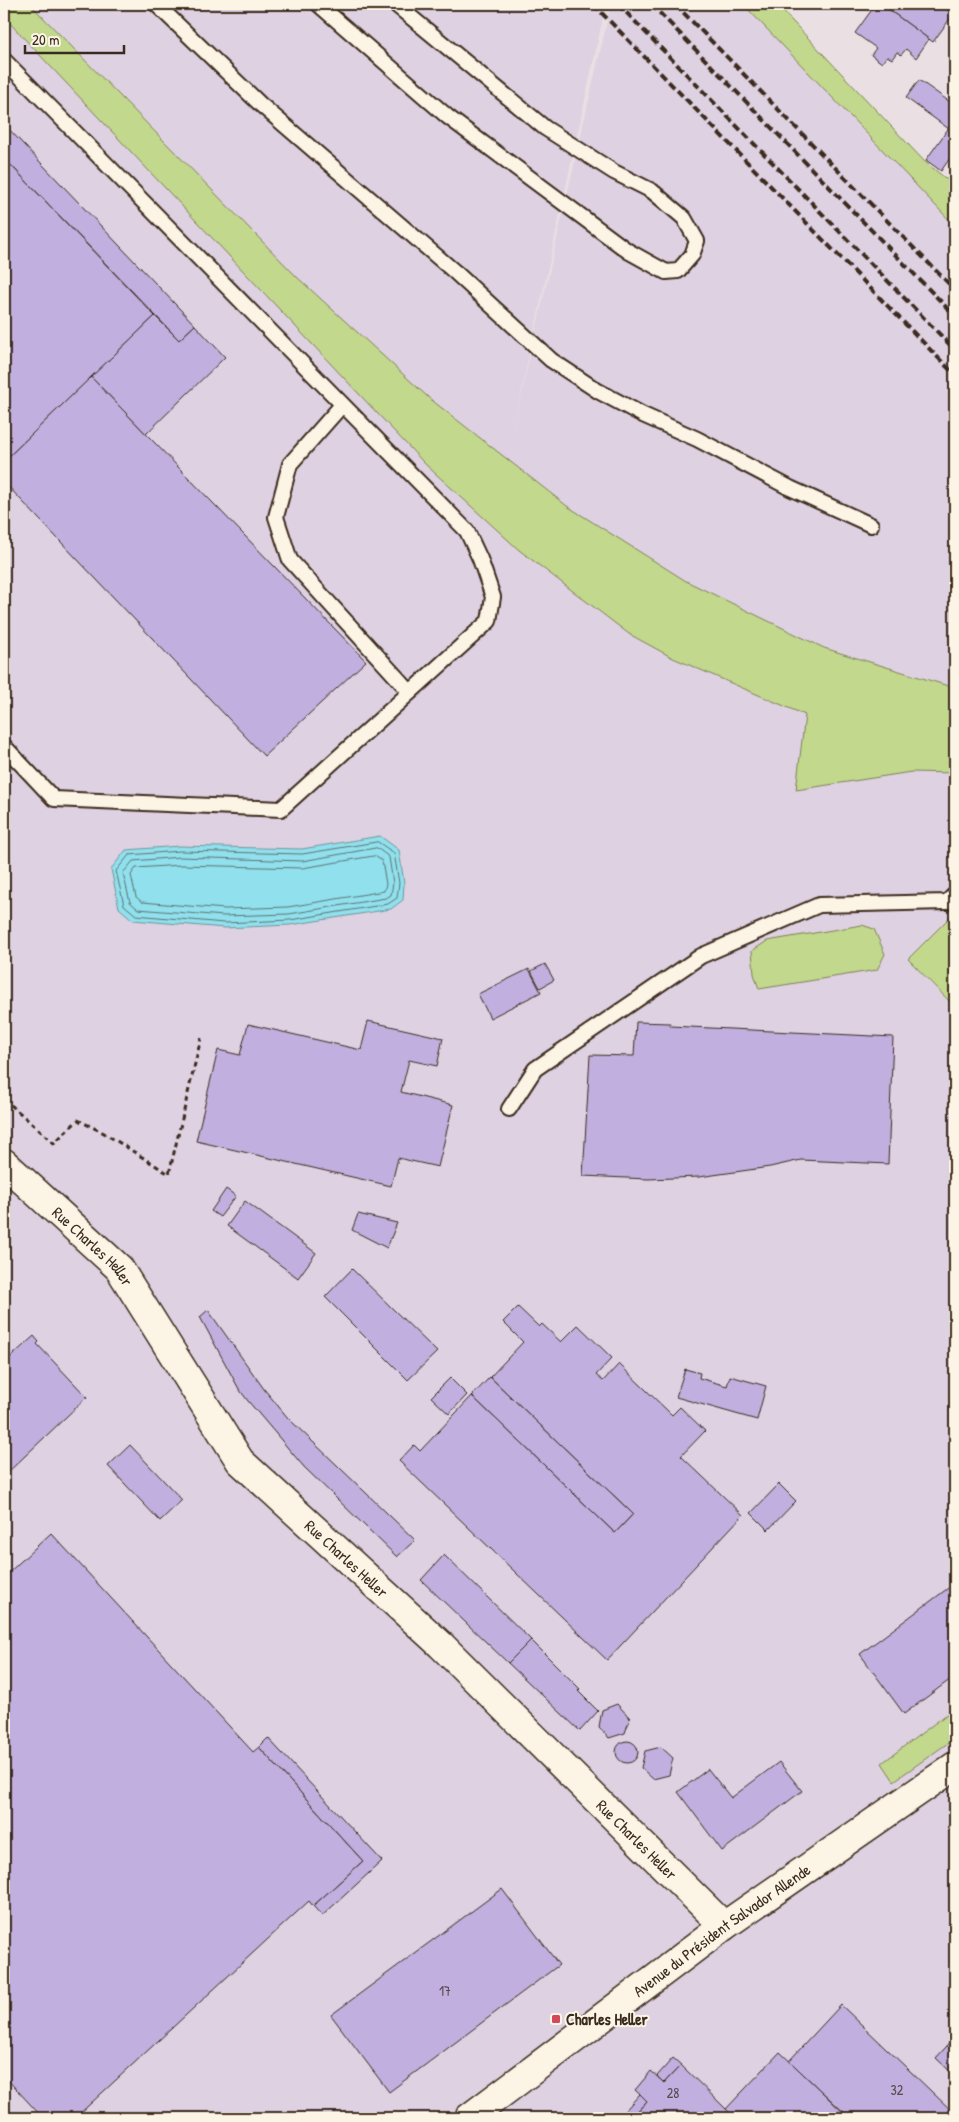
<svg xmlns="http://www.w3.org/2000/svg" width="959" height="2122" viewBox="0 0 959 2122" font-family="'Patrick Hand',sans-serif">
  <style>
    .built { fill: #ded1e2 }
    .green { fill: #c2d88d; stroke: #7e8156 }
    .water { fill: #90e0ed; stroke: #6e979a }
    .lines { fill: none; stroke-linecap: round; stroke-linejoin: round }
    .shore { stroke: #5d7371; stroke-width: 1 }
    .building { fill: #c1afdf; stroke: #3b2a1e }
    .service-casing { stroke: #3b2a1e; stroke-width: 18 }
    .minor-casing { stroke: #3b2a1e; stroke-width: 31 }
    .secondary-casing { stroke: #3b2a1e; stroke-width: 31 }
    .path { stroke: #3b2a1e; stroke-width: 3; stroke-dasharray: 5 4; stroke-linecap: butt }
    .service { stroke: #fcf5e5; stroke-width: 14 }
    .minor { stroke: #fcf5e5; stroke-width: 28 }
    .secondary { stroke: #fcf5e5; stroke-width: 28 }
    .rail { stroke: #3b2a1e; stroke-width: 4; stroke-dasharray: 8 4; stroke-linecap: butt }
    .poi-dot { fill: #d1495b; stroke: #fcf5e5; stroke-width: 2 }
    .labels { text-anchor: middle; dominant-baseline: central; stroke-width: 4; stroke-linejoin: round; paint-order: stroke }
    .number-label { font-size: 14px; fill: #5c4b4e }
    .street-label { font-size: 16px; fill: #3b2a1e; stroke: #fcf5e5 }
    .poi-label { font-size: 16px; font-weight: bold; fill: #3b2a1e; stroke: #fcf5e5; text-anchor: start }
  </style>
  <rect width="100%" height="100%" fill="#eae0e3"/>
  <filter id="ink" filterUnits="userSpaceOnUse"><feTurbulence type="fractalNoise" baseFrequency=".02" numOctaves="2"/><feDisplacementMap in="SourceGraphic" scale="10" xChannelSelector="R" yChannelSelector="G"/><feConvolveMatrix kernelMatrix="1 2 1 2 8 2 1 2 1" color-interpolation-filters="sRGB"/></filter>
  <g filter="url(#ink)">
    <polygon class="built" points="4,4 606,4 511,438 611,4 774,4 955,204 955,912 908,959 955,1007 955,2118 4,2118"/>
    <g class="green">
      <polygon points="4,4 30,4 298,278 429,398 567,506 686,581 824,648 955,688 955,773 911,772 796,790 805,715 673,658 629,634 519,550 425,464 4,17"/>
      <polygon points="743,4 776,4 924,161 955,186 955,226"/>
      <polygon points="955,912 955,1007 908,959"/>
      <polygon points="862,925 874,929 885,954 877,970 759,989 754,974 752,951 767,941"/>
      <polygon points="955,1708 955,1738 894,1781 882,1763"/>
    </g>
    <polygon class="water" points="380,836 399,850 404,883 403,900 391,909 290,925 224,928 133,920 119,908 111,869 126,850 180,846 302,849"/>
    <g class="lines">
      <g class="shore">
        <polygon points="378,842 394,853 399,883 397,898 388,904 290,920 224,923 136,915 124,905 116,871 129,855 180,851 302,854"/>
        <polygon points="377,848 389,857 393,883 391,895 386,898 289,914 224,916 138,909 130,902 123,873 133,861 180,857 302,861"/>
        <polygon points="375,856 382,861 386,884 384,891 288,907 225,909 142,902 136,897 131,875 136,868 181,865 302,868"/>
      </g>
    </g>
    <g class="building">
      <polygon points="876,4 881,4 929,39 916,58 906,49 901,55 897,52 892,59 887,56 882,63 871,55 876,48 855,33"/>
      <polygon points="887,4 955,4 955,12 933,42 892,12 894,9"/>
      <polygon points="919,80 950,102 955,94 955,119 949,129 906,98"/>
      <polygon points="955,119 955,151 941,171 926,160"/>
      <polygon points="4,124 195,325 179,340 4,158"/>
      <polygon points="4,158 155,316 4,461"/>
      <polygon points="155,316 179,340 195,325 225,357 146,434 91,377"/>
      <polygon points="91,377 366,661 264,756 4,482 4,461"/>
      <polygon points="545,964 554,980 540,988 531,971"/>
      <polygon points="529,969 541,992 490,1018 478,994"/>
      <polygon points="368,1021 443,1038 437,1066 409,1060 401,1092 453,1105 438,1167 398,1158 391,1186 196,1141 218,1050 240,1055 248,1024 361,1050"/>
      <polygon points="636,1022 670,1023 670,1026 893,1037 888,1164 801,1160 770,1167 699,1177 648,1179 583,1176 590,1055 634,1056"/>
      <polygon points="226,1189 236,1196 220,1217 211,1211"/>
      <polygon points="245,1201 316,1253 298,1278 227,1226"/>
      <polygon points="358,1214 397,1223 387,1248 352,1230"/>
      <polygon points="352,1269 437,1352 408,1380 325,1297"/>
      <polygon points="518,1307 539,1327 542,1324 561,1342 578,1325 612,1358 596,1375 603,1381 619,1364 672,1415 680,1407 705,1431 681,1456 743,1515 607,1660 399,1461 414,1445 420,1451 472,1396 615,1533 633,1514 490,1377 523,1342 503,1322"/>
      <polygon points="208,1310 264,1389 288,1418 415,1540 397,1557 304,1467 248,1401 239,1389 200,1317"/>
      <polygon points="34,1336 39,1342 37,1344 87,1397 4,1476 4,1363"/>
      <polygon points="685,1369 700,1373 699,1378 727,1386 730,1376 766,1386 757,1420 676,1397"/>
      <polygon points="490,1377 633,1514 615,1533 472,1396"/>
      <polygon points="450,1378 467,1395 449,1414 431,1397"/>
      <polygon points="130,1445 182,1500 160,1521 108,1466"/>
      <polygon points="779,1484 796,1501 768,1530 751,1513"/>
      <polygon points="51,1533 253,1752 259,1747 363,1861 313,1906 309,1901 75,2118 43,2118 4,2076 4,1577"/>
      <polygon points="444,1555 531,1640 508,1663 421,1580"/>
      <polygon points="955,1583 955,1676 904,1714 860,1654"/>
      <polygon points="531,1640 580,1689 578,1691 598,1711 580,1731 508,1663"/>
      <polygon points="617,1704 630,1718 625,1733 609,1738 599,1727 602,1710"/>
      <polygon points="268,1738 382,1861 322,1916 313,1906 363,1861 259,1747"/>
      <circle cx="627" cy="1752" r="11"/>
      <polygon points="661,1747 673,1758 669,1775 653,1779 641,1768 645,1751"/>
      <polygon points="779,1762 802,1791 722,1851 678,1792 708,1769 731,1798"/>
      <polygon points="955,1820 955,1835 947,1827"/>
      <polygon points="955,1866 955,1876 950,1871"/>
      <polygon points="502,1889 559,1965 389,2092 331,2015"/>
      <polygon points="841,2005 955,2114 955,2118 850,2118 789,2061"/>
      <polygon points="955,2037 955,2076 936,2058"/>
      <polygon points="780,2052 799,2070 849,2118 735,2118 726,2109"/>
      <polygon points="673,2058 681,2065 664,2083 657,2076"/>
      <polygon points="681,2065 726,2109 735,2118 631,2118 647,2101 635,2090 651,2071 664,2083"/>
      <polygon points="640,2094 647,2101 631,2118 625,2118 621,2115"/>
    </g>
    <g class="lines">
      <g class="service-casing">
        <g id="service">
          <polyline points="156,4 260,104 455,272 551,360 598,391 643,415 697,439 790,488 871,525"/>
          <polyline points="318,4 448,117 628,251 666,272 678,271 692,255 697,241 684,218 652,191 614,172 545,128 395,4"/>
          <polyline points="4,60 467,531 480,559 493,597 489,621 281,809 54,799 4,746"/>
          <polyline points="342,405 290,464 276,517 290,560 410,692"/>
          <polyline points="509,1109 535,1069 701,956 819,905 947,902 955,894"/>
        </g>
      </g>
      <g class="minor-casing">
        <g id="minor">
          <path id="s1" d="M4 1163 119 1268 240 1461 441 1645 724 1926"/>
        </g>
      </g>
      <g class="secondary-casing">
        <g id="secondary">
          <path id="s2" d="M469 2118 724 1926 955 1766"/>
        </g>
      </g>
      <polyline class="path" points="4,1099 54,1143 78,1120 104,1133 169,1174 201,1038"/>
      <use href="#service" class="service"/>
      <use href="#minor" class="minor"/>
      <use href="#secondary" class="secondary"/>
      <g class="rail">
        <polyline points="593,4 955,375"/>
        <polyline points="618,4 955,350"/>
        <polyline points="651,4 955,316"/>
        <polyline points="675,4 955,290"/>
      </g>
    </g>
  </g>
  <rect class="poi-dot" x="551" y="2014" width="10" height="10" rx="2.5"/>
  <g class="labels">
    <g class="number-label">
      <text x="445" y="1990">17</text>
      <text x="897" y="2089">32</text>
      <text x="673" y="2092">28</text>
    </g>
    <g class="street-label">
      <text stroke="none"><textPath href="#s1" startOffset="122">Rue Charles Heller</textPath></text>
      <text stroke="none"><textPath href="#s1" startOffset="528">Rue Charles Heller</textPath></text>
      <text stroke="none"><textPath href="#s1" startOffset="932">Rue Charles Heller</textPath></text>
      <text stroke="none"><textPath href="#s2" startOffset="315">Avenue du Président Salvador Allende</textPath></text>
    </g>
    <g class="poi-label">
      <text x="566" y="2019">Charles Heller</text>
    </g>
  </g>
  <rect width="959" height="2122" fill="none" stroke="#fcf5e5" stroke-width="20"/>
  <rect x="10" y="10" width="939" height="2102" fill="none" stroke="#3b2a1e" stroke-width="2" filter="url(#ink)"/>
  <path d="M25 45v8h99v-8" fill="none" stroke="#3b2a1e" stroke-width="2.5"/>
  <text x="32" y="45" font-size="15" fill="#3b2a1e" stroke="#fcf5e5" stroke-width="4" paint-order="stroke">20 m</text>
</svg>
